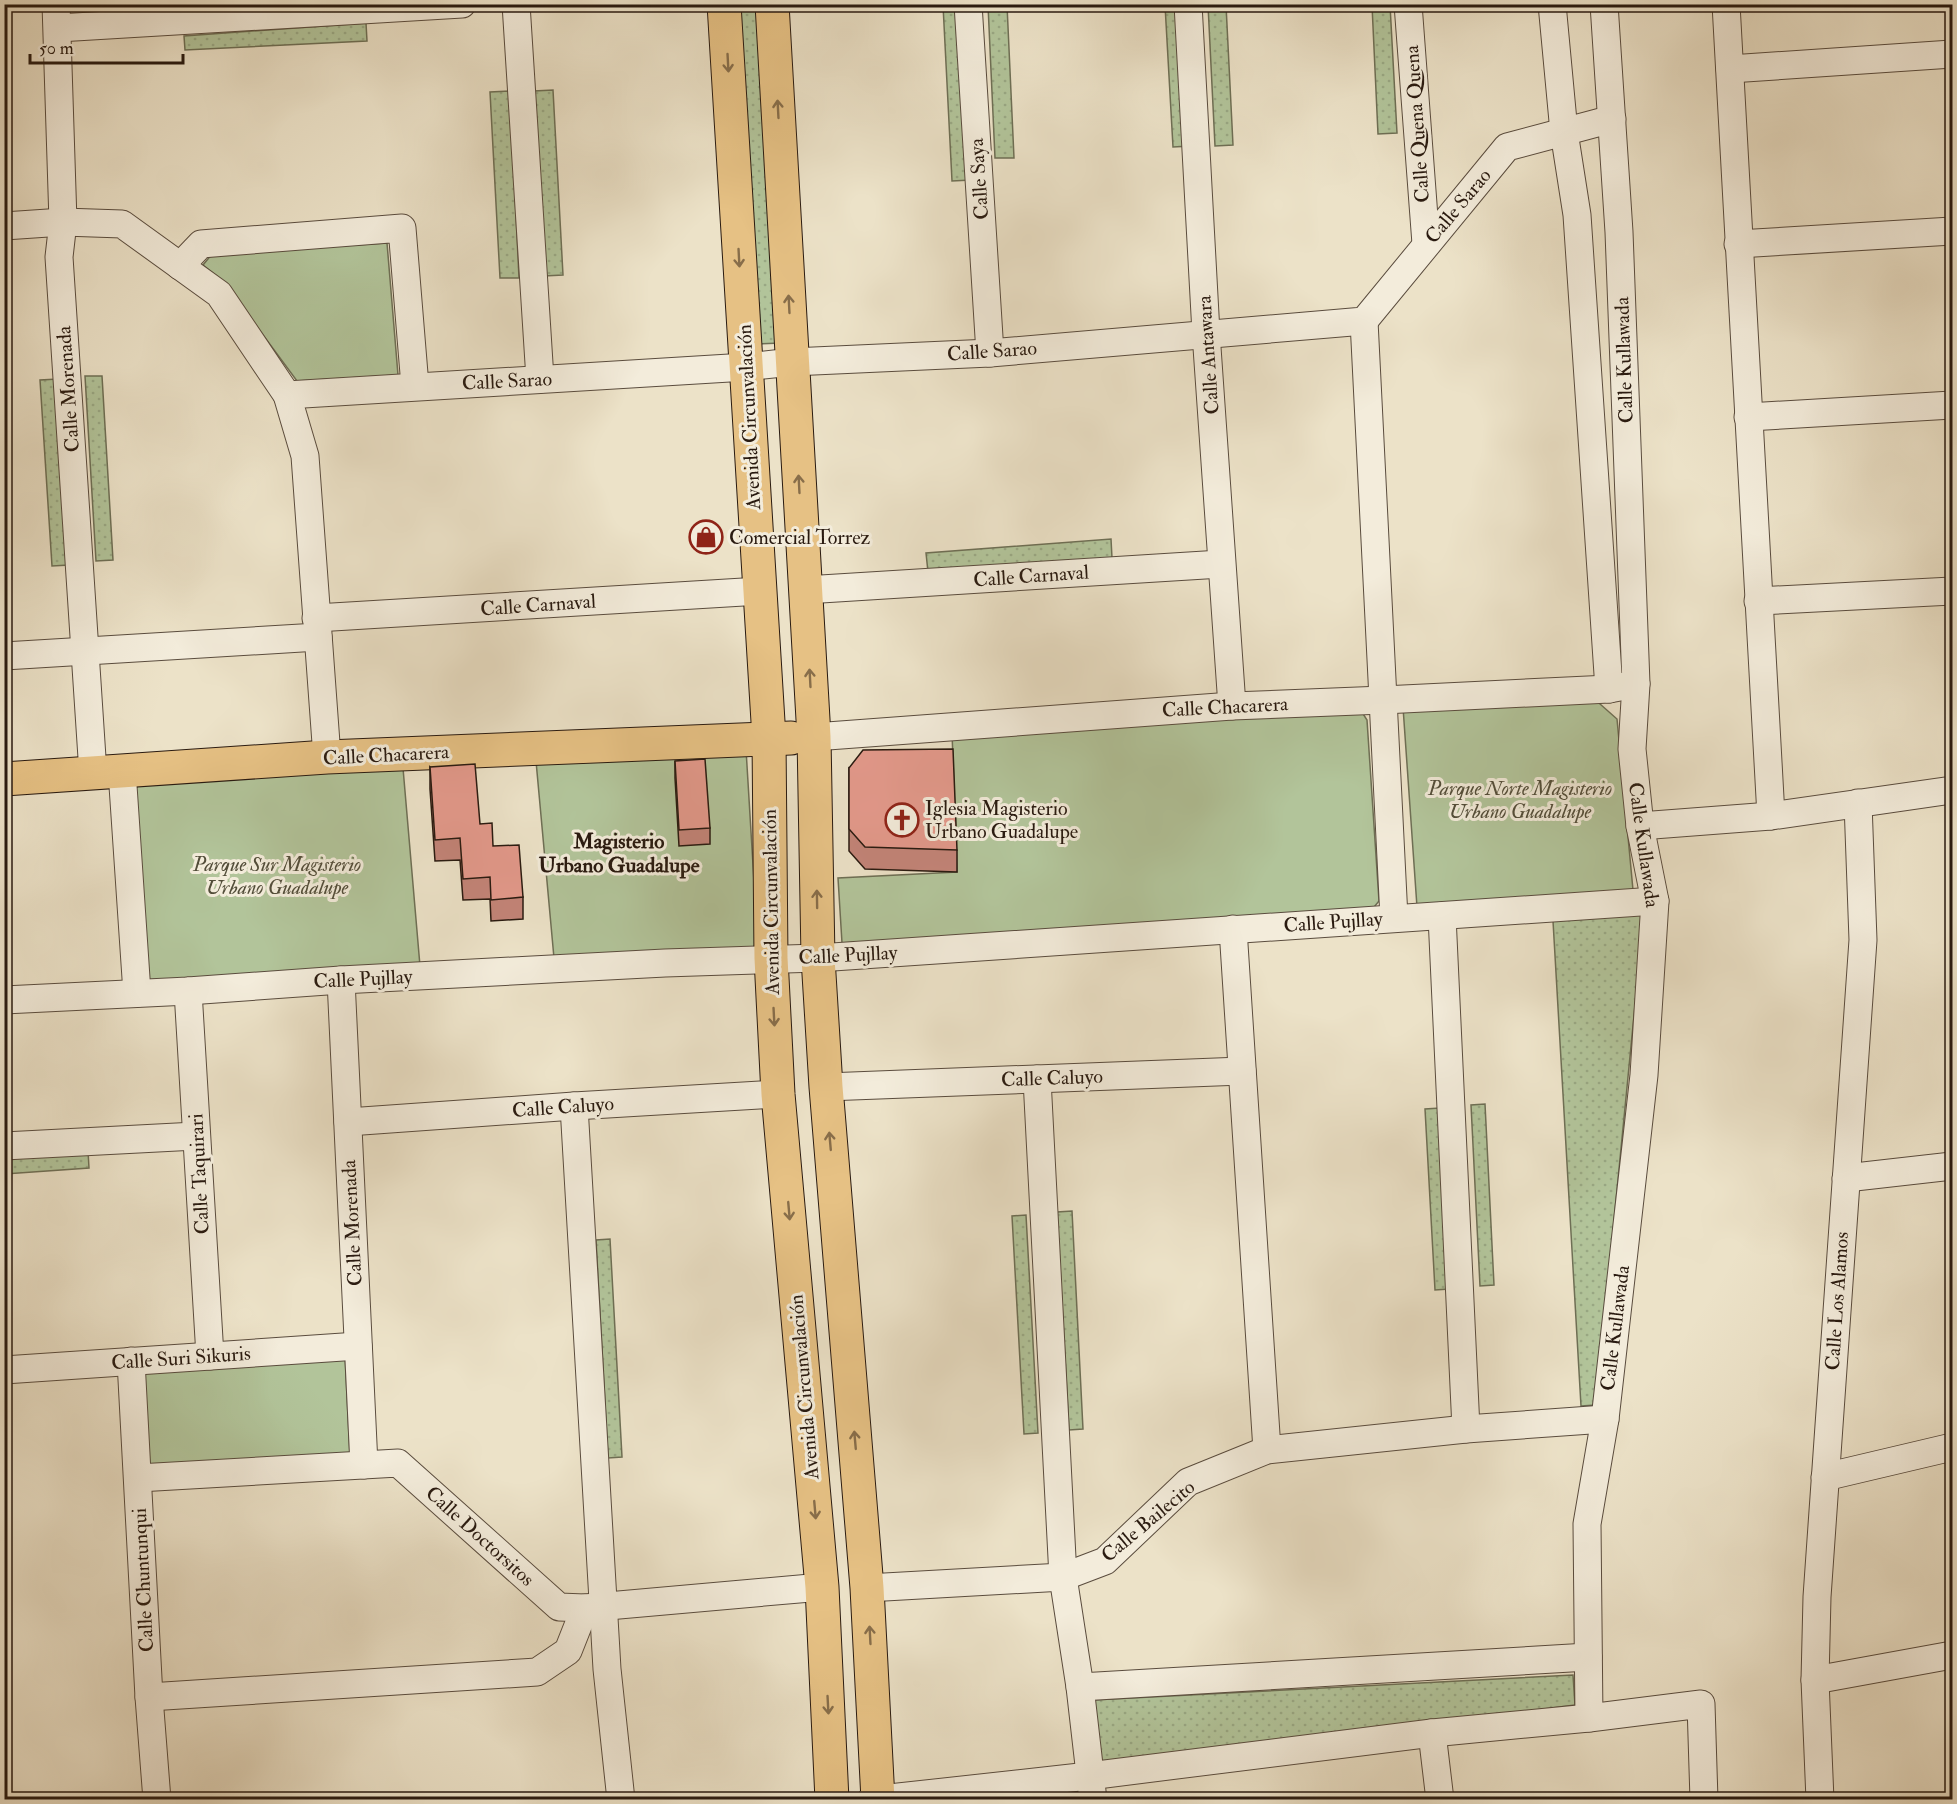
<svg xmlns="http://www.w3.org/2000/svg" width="1957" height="1804" viewBox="0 0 1957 1804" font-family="'IM FELL Double Pica',serif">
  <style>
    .grass { fill: url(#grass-dots); stroke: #6e6f55; stroke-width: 1.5 }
    .park { fill: #b2c49a; stroke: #6e6f55; stroke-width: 1.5 }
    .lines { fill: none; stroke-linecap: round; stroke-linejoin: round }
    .minor-casing { stroke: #5a4c3e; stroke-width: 29 }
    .major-casing { stroke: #291a10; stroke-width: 35 }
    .minor { stroke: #f3ecdb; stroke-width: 27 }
    .major { stroke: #e6c184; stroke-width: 33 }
    .wall { fill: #c38478; stroke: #291a10; stroke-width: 1.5 }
    .building { fill: #e3998b; stroke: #291a10; stroke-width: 1.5 }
    .oneway { stroke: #886e4a }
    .labels { text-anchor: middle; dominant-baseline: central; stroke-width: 6; stroke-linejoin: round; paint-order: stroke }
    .street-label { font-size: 20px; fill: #291a10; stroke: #f3ecdb }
    .poi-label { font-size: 20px; fill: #291a10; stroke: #f3ecdb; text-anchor: start }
    .park-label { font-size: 20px; font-style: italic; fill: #524d39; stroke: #f3ecdb }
    .neighbourhood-label { font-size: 21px; font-weight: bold; fill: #291a10; stroke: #f3ecdb }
  </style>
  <defs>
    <pattern id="grass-dots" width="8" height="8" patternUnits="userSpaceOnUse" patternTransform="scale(1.5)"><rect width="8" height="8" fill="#b2c49a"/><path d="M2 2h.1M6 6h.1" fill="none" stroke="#99a884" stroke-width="1.8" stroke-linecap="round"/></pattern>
  </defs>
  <rect width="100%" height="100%" fill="#ece2c8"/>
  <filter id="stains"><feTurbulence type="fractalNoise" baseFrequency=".00333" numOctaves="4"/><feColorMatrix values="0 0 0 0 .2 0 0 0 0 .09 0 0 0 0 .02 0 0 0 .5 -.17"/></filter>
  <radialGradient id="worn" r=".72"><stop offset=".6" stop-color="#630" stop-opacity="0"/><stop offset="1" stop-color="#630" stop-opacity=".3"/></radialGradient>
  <g class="grass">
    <polygon points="737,5 760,5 781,343 756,344"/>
    <polygon points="943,5 962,5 971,180 952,181"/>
    <polygon points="988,5 1007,5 1014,158 995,158"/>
    <polygon points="1165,5 1184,5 1191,146 1173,147"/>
    <polygon points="1208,5 1226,5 1233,145 1215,146"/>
    <polygon points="1372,5 1390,5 1397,133 1378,134"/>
    <polygon points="366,23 367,41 185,50 184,36"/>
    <polygon points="553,90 563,275 544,276 534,91"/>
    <polygon points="510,91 519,278 500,278 490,92"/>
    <polygon points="85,376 102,376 113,560 96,561"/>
    <polygon points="58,379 69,565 52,566 40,380"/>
    <polygon points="1111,539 1112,558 928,572 926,553"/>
    <polygon points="1644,913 1596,1405 1581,1406 1553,921"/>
    <polygon points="1485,1104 1494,1285 1480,1286 1471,1105"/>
    <polygon points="1440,1108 1449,1289 1435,1290 1425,1109"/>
    <polygon points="88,1151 89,1168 5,1174 5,1157"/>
    <polygon points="1072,1211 1083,1429 1069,1430 1057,1212"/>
    <polygon points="1026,1215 1038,1433 1024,1434 1012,1216"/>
    <polygon points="610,1239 622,1457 608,1458 596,1240"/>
    <polygon points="1573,1675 1575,1705 1101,1765 1093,1700"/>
  </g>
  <g class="park">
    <polygon points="387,243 398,375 297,381 224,282 203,265 212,254"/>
    <polygon points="1591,696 1617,719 1633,890 1417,907 1403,707"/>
    <polygon points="1360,709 1367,720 1379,901 1370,912 842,943 838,878 957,872 952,732"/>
    <polygon points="746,749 758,948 554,958 536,761"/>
    <polygon points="403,768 420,966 149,982 135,784"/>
    <polygon points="345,1357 350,1457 144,1468 138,1368"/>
  </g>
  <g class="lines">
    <g class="minor-casing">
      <g id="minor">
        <polyline points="56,4 63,222 59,257 93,773"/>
        <polyline points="516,4 540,379"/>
        <polyline points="968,4 990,353"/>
        <polyline points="1188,4 1206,333 1232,706"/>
        <polyline points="1408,4 1426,244"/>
        <polyline points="1552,4 1564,132 1577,215 1609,689"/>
        <polyline points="1726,4 1771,816"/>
        <polyline points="58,28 462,4"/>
        <polyline points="1730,69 1952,54"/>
        <polyline points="4,226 63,222 122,224 219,294 287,395 305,456 327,757"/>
        <polyline points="1738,244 1952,231"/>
        <polyline points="180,266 201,244 402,228 415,386"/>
        <polyline points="1364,321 1394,918"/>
        <polyline points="287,395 746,367 792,362 990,353 1364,321 1507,147 1612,119"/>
        <polyline points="1748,417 1952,405"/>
        <polyline points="805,590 1221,564"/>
        <polyline points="1758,601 1952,591"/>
        <polyline points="316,618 760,591"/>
        <polyline points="4,656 318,637"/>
        <polyline points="814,737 1232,706 1383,700 1609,689 1636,684"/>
        <polyline points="122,771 137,993"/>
        <polyline points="1640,826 1771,816 1952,790"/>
        <polyline points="1442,916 1466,1429"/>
        <polyline points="1233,929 1267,1450"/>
        <polyline points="341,980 364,1465"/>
        <polyline points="188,991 210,1356"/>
        <polyline points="4,1000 188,991 341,980 665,963 818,958 1655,901"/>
        <polyline points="1037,1079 1063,1577 1080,1687 1093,1800"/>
        <polyline points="826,1087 1242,1071"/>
        <polyline points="574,1106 607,1669 621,1800"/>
        <polyline points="348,1122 574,1106 778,1094"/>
        <polyline points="4,1146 196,1136"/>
        <polyline points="1846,1178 1952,1166"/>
        <polyline points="131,1361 149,1697 157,1800"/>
        <polyline points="4,1370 358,1346"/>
        <polyline points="1825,1477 1952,1447"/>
        <polyline points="138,1478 398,1463 559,1607 585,1608 822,1587"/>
        <polyline points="867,1588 1063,1577 1105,1561 1188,1482 1267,1450 1466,1429 1605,1419"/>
        <polyline points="1815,1680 1952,1655"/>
        <polyline points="1080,1687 1588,1657"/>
        <polyline points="149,1697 537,1672 568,1651 585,1608"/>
        <polyline points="1589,1718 1587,1524 1605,1419 1644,1075 1655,901 1640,826 1632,749 1636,684 1619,232 1604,4"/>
        <polyline points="1432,1733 1440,1800"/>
        <polyline points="871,1800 1089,1776 1432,1733 1589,1718 1701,1704 1704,1800"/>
        <polyline points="1820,1800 1815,1680 1817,1597 1863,940 1858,803"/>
      </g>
    </g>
    <g class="major-casing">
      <g id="major">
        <polyline points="724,4 769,738 771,958 778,1094 822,1587 832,1800"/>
        <polyline points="772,4 814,737 818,958 826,1087 867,1588 878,1800"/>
        <polyline points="4,779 327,757 791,738"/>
      </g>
    </g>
    <use href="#minor" class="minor"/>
    <use href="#major" class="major"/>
  </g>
  <g class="wall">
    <polygon points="675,761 710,828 710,844 679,846 675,778"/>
    <polygon points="430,767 480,824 523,897 523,919 491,921 490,899 463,900 460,860 435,861 430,789"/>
    <polygon points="849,768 957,850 957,872 865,869 849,851"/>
  </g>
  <g class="building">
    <polygon points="953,749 957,850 865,847 849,829 849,768 863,750"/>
    <polygon points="705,759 710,828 679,830 675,761"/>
    <polygon points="475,764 480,824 492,823 493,846 519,845 523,897 491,900 490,877 463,879 460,838 435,840 430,767"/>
  </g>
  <defs><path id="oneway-shaft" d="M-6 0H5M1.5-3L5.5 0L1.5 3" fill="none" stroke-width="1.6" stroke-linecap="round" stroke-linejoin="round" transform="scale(1.5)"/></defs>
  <g class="oneway">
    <use href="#oneway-shaft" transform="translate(728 63) rotate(87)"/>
    <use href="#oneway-shaft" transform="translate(778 109) rotate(-93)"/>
    <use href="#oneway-shaft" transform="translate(739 258) rotate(87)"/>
    <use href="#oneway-shaft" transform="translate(789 304) rotate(-93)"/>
    <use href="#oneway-shaft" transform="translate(799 484) rotate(-93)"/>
    <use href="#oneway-shaft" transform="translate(810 678) rotate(-93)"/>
    <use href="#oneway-shaft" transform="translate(817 899) rotate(-91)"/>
    <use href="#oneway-shaft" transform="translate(774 1017) rotate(87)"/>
    <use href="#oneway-shaft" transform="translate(830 1141) rotate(-95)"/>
    <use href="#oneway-shaft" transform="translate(789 1211) rotate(85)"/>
    <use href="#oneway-shaft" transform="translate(855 1440) rotate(-95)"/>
    <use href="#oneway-shaft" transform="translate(815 1510) rotate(85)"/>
    <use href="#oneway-shaft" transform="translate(870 1635) rotate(-93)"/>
    <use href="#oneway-shaft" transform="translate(828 1705) rotate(87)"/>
  </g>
  <defs>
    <g id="shop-ring" transform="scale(1.725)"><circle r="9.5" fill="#f3ecdb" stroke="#8f2418" stroke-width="1.5"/><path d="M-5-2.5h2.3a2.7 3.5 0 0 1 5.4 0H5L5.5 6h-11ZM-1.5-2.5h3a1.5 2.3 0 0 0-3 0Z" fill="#8f2418"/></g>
    <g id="church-ring" transform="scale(1.725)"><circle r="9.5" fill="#f3ecdb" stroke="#8f2418" stroke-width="1.5"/><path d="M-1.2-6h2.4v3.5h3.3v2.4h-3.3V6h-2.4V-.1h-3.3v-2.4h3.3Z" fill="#8f2418"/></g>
  </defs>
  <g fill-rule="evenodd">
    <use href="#shop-ring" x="706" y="537"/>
    <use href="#church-ring" x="902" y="820"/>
  </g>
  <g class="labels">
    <g class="street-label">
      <text transform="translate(1417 124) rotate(-94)">Calle Quena Quena</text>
      <text transform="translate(979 179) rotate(-94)">Calle Saya</text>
      <text transform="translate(1458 206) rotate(-50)">Calle Sarao</text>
      <text transform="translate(992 351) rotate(-4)">Calle Sarao</text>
      <text transform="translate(1208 355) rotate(-94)">Calle Antawara</text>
      <text transform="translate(1624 360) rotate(-92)">Calle Kullawada</text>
      <text transform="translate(507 381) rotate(-3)">Calle Sarao</text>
      <text transform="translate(68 389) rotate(-94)">Calle Morenada</text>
      <text transform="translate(749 417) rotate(-93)">Avenida Circunvalación</text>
      <text transform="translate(1031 576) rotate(-4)">Calle Carnaval</text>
      <text transform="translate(538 605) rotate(-4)">Calle Carnaval</text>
      <text transform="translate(1225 707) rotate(-3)">Calle Chacarera</text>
      <text transform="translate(386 755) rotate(-3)">Calle Chacarera</text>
      <text transform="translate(1644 845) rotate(82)">Calle Kullawada</text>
      <text transform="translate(771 902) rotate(-91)">Avenida Circunvalación</text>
      <text transform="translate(1333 922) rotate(-4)">Calle Pujllay</text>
      <text transform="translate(848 955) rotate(-3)">Calle Pujllay</text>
      <text transform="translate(363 979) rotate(-3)">Calle Pujllay</text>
      <text transform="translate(1052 1078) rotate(-2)">Calle Caluyo</text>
      <text transform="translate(563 1107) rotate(-4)">Calle Caluyo</text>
      <text transform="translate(199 1174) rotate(-93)">Calle Taquirari</text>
      <text transform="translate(352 1223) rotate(-93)">Calle Morenada</text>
      <text transform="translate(1837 1301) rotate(-86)">Calle Los Alamos</text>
      <text transform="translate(1615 1328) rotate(-83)">Calle Kullawada</text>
      <text transform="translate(181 1358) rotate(-4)">Calle Suri Sikuris</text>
      <text transform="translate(804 1387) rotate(-95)">Avenida Circunvalación</text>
      <text transform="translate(1148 1521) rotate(-40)">Calle Bailecito</text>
      <text transform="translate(480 1536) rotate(42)">Calle Doctorsitos</text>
      <text transform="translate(143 1580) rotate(-93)">Calle Chuntunqui</text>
    </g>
    <g class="poi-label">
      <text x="729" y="537">Comercial Torrez</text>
      <text x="925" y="808">Iglesia Magisterio<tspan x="925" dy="23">Urbano Guadalupe</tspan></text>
    </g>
    <g class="park-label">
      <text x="1520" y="788">Parque Norte Magisterio<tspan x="1520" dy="23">Urbano Guadalupe</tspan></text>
      <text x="277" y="864">Parque Sur Magisterio<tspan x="277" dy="23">Urbano Guadalupe</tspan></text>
    </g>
    <g class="neighbourhood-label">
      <text x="619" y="841">Magisterio<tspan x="619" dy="24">Urbano Guadalupe</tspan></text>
    </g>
  </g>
  <rect width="1957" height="1804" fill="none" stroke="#ece2c8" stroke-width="24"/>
  <rect x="6" y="6" width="1945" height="1792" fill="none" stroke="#291a10" stroke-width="3"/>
  <rect x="12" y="12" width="1933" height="1780" fill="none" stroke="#291a10" stroke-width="1.5"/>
  <path d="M30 54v9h153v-9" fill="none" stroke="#291a10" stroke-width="3"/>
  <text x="39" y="54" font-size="18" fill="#291a10" stroke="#f3ecdb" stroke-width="4.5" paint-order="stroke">50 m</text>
  <rect width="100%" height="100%" filter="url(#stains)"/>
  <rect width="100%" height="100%" fill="url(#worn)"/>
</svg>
